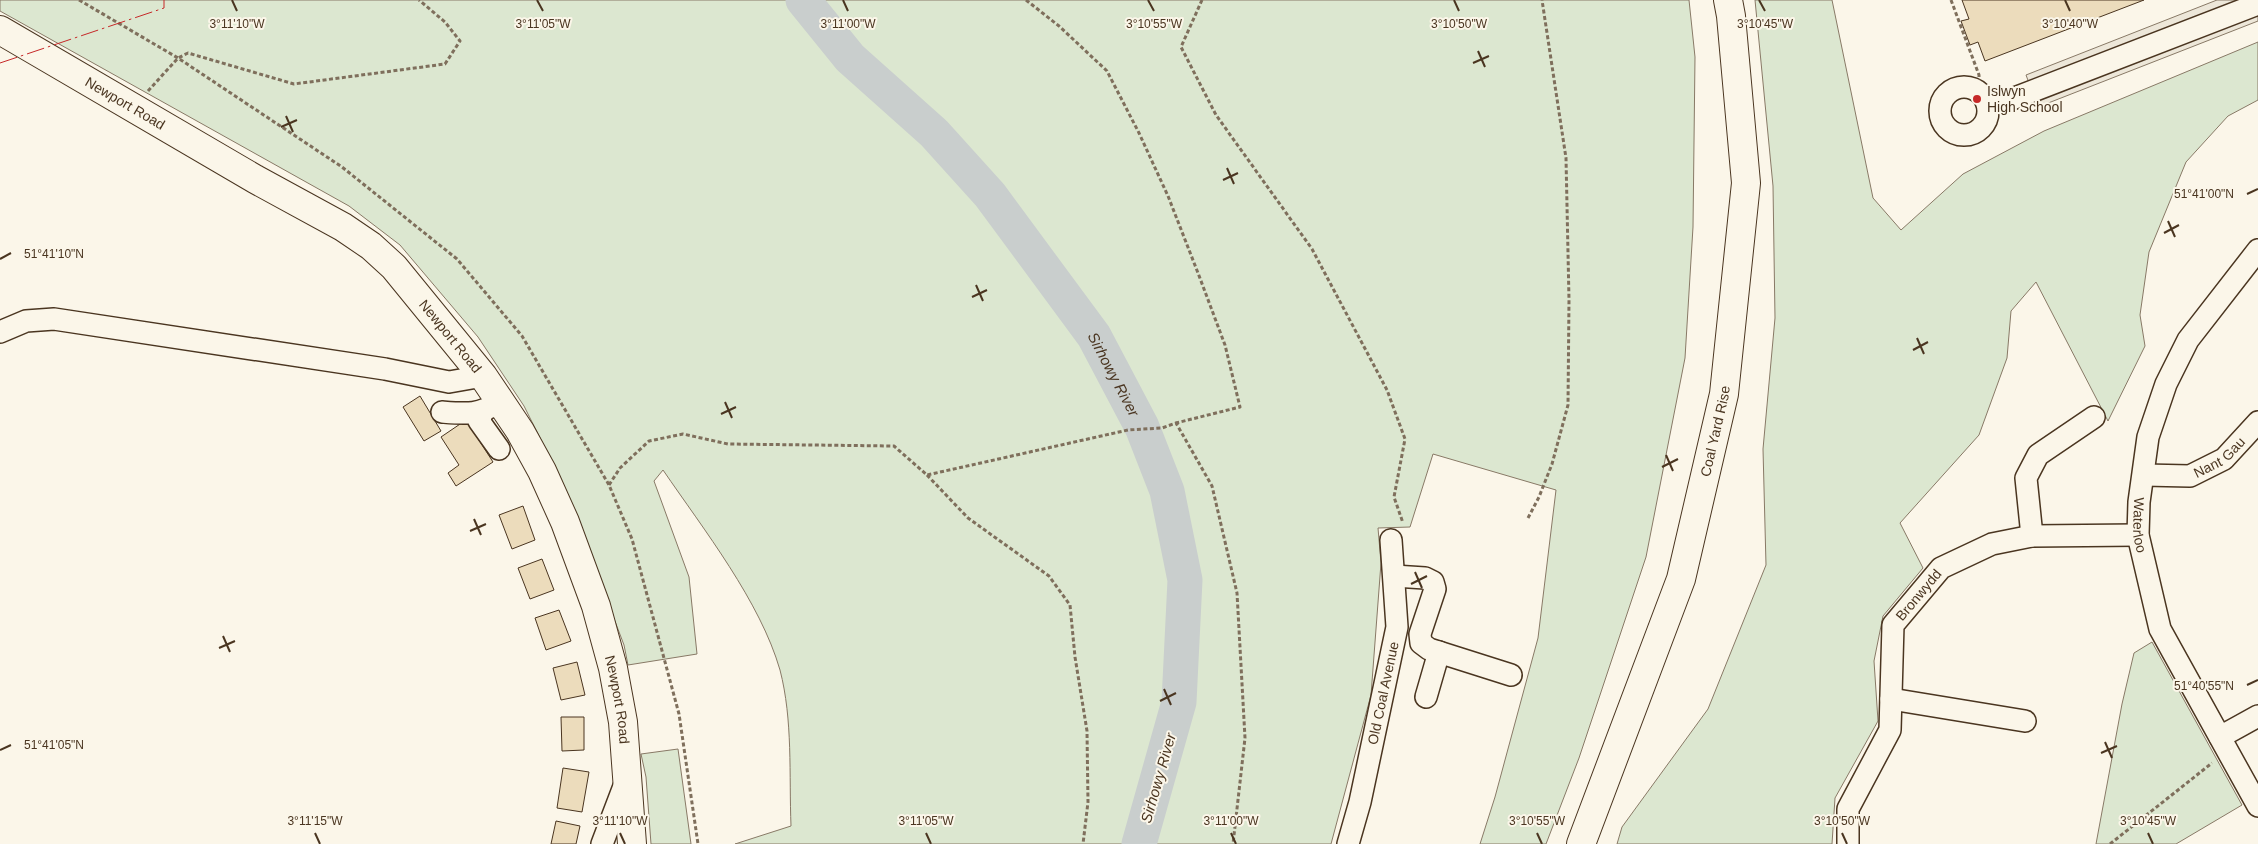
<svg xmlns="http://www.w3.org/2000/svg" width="2258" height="844" viewBox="0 0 2258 844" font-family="Arial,sans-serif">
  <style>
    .green { fill: #dce7d0; stroke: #887966 }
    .parking { fill: #ede7d9; stroke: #887966 }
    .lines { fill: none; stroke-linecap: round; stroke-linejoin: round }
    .river { stroke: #c9cecd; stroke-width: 35 }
    .building { fill: #ecdcbc; stroke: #4a3520 }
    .minor-casing { stroke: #4a3520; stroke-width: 24 }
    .major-casing { stroke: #4a3520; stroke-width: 30 }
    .path { stroke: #7f6f5c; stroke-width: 3; stroke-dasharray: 4 2.5; stroke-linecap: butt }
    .minor { stroke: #fbf6e9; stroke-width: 21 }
    .major { stroke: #fbf6e9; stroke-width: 28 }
    .power { stroke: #c62828; stroke-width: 1; stroke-dasharray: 18 4 2.5 4; stroke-linecap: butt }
    .ticks { fill: none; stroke: #4a3520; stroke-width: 2 }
    .poi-dot { fill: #c62828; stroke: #fbf6e9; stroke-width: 2 }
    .labels { text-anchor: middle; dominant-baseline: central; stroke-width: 4; stroke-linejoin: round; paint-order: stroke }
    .poi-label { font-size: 14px; fill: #4a3520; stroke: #fbf6e9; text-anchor: start }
    .street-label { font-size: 14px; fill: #4a3520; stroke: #fbf6e9 }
    .water-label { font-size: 15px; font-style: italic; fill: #4a3520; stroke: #fbf6e9 }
    .ticks-label { font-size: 12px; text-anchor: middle; fill: #4a3520; stroke: #fbf6e9; stroke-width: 4; stroke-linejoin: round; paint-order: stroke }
  </style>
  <rect width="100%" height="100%" fill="#fbf6e9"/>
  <g class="green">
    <path d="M0 0H1689L1695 57 1693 227 1685 358 1646 557 1579 758 1546 844H1480L1495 797 1538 638 1556 490 1433 454 1410 527 1378 528 1381 563 1371 695 1331 844H735L791 826C789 775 793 720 780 670 760 601 704 530 663 470L654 481 689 577 697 654 628 665 624 645 562 482 524 406 478 337 400 245 349 206 0 11Z"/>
    <polygon points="1755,0 1832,0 1873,198 1901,230 1963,174 2044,131 2258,42 2258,100 2228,116 2186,162 2149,252 2140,315 2145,346 2108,421 2036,282 2011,311 2007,358 1979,435 1900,523 1923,568 1883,616 1874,661 1878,721 1835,798 1832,844 1617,844 1622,827 1708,709 1766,565 1763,449 1775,318 1773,186"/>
    <polygon points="2152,642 2242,805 2176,844 2096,844 2122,704 2134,653"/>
    <polygon points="678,749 691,844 651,844 646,777 641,754"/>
  </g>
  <polygon class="parking" points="2217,0 2258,0 2258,21 2038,107 2026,75"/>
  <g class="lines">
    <path class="river" id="s1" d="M803 0 850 58 934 133 990 195 1094 336 1142 427 1167 491 1185 580 1179 702 1139 844"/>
  </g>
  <g class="building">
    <polygon points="1962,0 2144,0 1985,61 1978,42 1970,45 1961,21 1969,19"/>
    <polygon points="420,396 441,431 424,441 403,407"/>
    <polygon points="466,420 493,462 456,486 448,473 459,465 441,437"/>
    <polygon points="523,506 535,540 512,549 499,515"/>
    <polygon points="542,559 554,590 530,599 518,568"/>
    <polygon points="559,610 571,641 546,650 535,618"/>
    <polygon points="577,662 585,695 561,700 553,668"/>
    <polygon points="561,717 584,717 584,750 562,751"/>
    <polygon points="563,768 589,772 582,812 557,808"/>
    <polygon points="556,821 580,826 576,844 551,844"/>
  </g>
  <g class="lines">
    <g class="minor-casing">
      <g id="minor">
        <circle cx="1964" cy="111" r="24"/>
        <polyline points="1988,105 2012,99 2258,4"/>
        <path id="s2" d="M2258 250 2188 340 2166 384 2148 437 2139 502 2138 535 2160 629 2258 806"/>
        <polyline points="0,332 26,321 54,319 385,369 449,382 483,376"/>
        <polyline points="483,411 479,421 499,449"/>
        <path d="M442 412C469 414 477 415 501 402"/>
        <path id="s3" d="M2144 475 2190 476 2224 459 2258 422"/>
        <polyline points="2032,536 2026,478 2038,455 2094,417"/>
        <polyline points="1394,576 1425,578 1433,582 1435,589 1420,634 1421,643 1429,649 1511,675"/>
        <polyline points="1426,697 1439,652"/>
        <polyline points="1891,699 2025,721"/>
        <polyline points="2220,737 2258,716"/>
        <polyline points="602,844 626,781"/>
        <path id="s4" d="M1348 844 1360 802 1397 627 1391 540"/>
        <path id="s5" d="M1848 844V809L1890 730 1893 625 1941 568 1992 544 2032 536 2138 535"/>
      </g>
    </g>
    <g class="major-casing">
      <g id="major">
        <path id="s6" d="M0 30 255 179 343 227 371 246 394 267 483 376 520 431 542 471 565 522 596 606 613 668 623 722 632 844"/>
        <path id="s7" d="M1581 844 1681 579 1724 394 1746 183 1731 16 1728 0"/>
      </g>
    </g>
    <g class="path">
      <polyline points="79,0 178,58 342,167 457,259 522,336 609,485 632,539 679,714 698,844"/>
      <polyline points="1026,0 1059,26 1107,71 1139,133 1168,196 1198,273 1225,345 1240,407 1176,423"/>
      <polyline points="1202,0 1181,47 1216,115 1312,249 1387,390 1405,439 1394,497 1403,523"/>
      <polyline points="1951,0 1979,75 1979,88"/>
      <polyline points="148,91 178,58 188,53 294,84 445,64 460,41 445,22 419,0"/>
      <polyline points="927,475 968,518 1049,576 1070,605 1075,657 1087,731 1088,802 1083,844"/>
      <polyline points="609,485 620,468 649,441 683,434 728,444 894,446 927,475 1128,430 1162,428 1176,423 1212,486 1237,593 1245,738 1233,844"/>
      <polyline points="1528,518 1539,497 1552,464 1568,405 1569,300 1566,158 1542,0"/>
      <polyline points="2110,844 2212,763"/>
    </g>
    <use href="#minor" class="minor"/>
    <use href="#major" class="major"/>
    <polyline class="power" points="0,63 164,8 164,0"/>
  </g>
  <path class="ticks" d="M232 0 237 11M537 0 543 11M843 0 848 11M1148 0 1154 11M1454 0 1459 11M1759 0 1765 11M2065 0 2070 11M1478 51 1485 67M1473 63 1489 56M286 116 293 132M281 127 297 120M1227 168 1234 184M1223 180 1238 173M2247 194 2258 189M2168 221 2175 237M2164 233 2179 225M0 259 11 253M976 285 983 301M972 297 987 290M1917 338 1924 354M1913 350 1928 342M725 402 732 418M721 414 736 407M1666 455 1673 471M1662 467 1678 459M474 519 481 535M470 531 486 524M1415 572 1422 588M1411 584 1427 576M223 636 230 652M219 648 235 641M2247 685 2258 680M1164 689 1171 705M1160 701 1176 693M2105 742 2112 758M0 750 11 745M2101 753 2117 746M315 833 320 844M620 833 625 844M926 833 931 844M1231 833 1236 844M1537 833 1542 844M1842 833 1847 844M2148 833 2153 844"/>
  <circle class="poi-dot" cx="1977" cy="99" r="5"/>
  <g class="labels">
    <g class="poi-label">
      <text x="1987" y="91">Islwyn<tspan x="1987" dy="16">High School</tspan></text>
    </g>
    <g class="street-label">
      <text stroke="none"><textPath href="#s6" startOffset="145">Newport Road</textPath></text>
      <text stroke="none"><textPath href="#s6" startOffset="550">Newport Road</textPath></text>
      <text stroke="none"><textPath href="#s7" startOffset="435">Coal Yard Rise</textPath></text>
      <text stroke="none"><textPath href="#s3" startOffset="81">Nant Gau</textPath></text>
      <text stroke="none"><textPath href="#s2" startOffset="308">Waterloo</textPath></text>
      <text stroke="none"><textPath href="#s5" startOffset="269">Bronwydd</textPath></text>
      <text stroke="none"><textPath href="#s4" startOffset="155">Old Coal Avenue</textPath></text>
      <text stroke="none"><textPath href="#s6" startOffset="955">Newport Road</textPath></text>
    </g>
    <g class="water-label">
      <text stroke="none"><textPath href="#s1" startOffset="489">Sirhowy River</textPath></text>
      <text transform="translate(1158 778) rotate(-74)">Sirhowy River</text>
    </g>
  </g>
  <g class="ticks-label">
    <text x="237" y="28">3°11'10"W</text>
    <text x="543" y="28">3°11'05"W</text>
    <text x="848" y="28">3°11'00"W</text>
    <text x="1154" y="28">3°10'55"W</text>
    <text x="1459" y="28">3°10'50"W</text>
    <text x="1765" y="28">3°10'45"W</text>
    <text x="2070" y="28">3°10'40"W</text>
    <text x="2204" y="198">51°41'00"N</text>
    <text x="54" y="258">51°41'10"N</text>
    <text x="2204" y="690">51°40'55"N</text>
    <text x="54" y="749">51°41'05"N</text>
    <text x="315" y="825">3°11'15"W</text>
    <text x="620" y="825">3°11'10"W</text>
    <text x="926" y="825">3°11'05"W</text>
    <text x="1231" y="825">3°11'00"W</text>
    <text x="1537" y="825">3°10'55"W</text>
    <text x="1842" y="825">3°10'50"W</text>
    <text x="2148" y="825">3°10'45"W</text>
  </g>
</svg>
